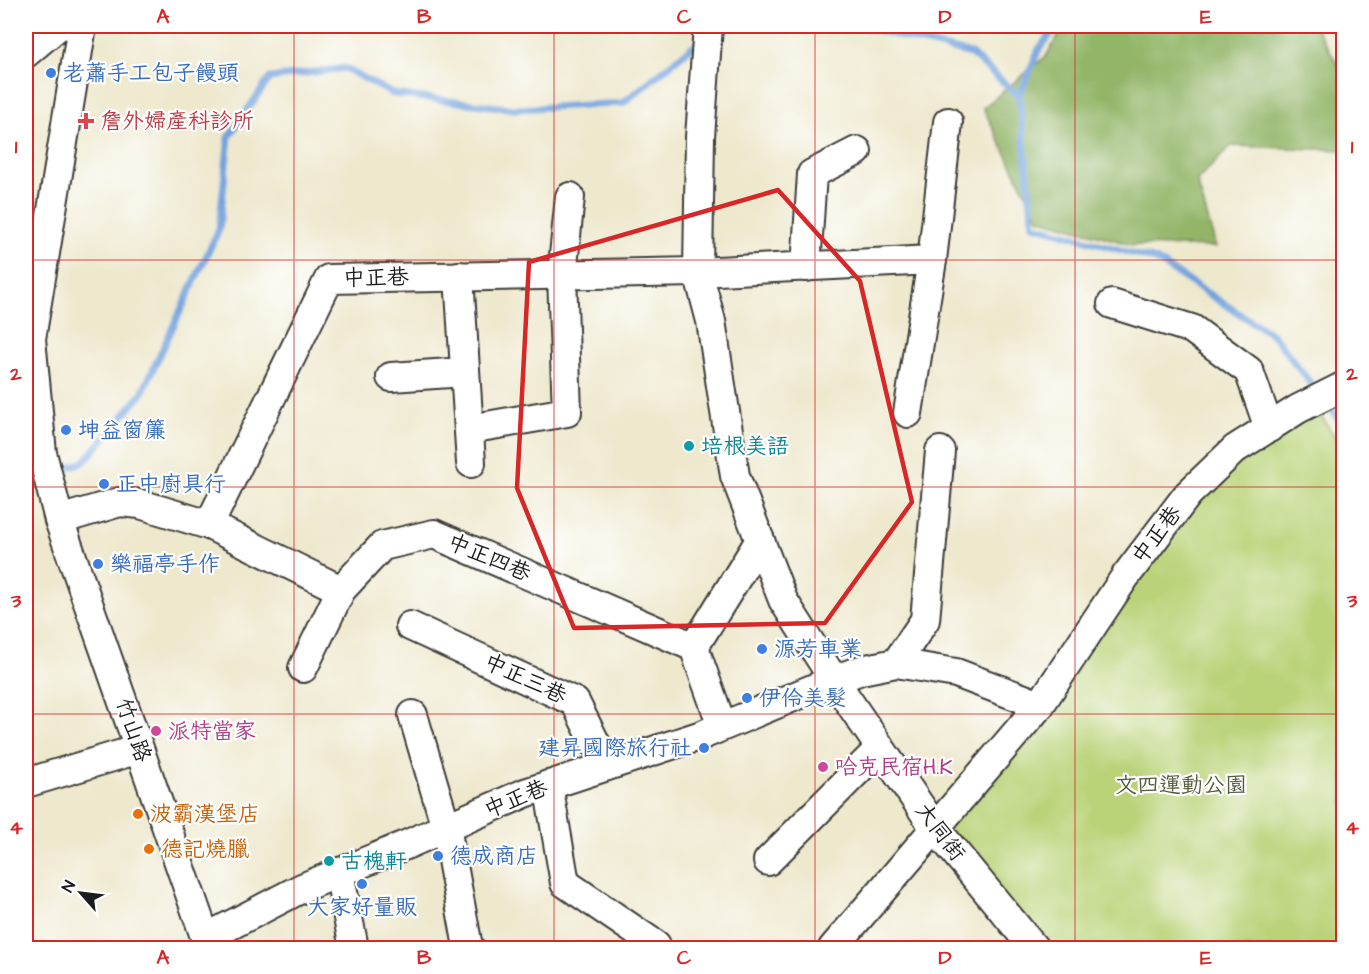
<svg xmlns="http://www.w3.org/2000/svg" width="1369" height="974" viewBox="0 0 1369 974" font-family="'Architects Daughter','LXGW WenKai TC',sans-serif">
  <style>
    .green { fill: #bad378; stroke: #6b784a; stroke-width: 1.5 }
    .forest { fill: #93b568; stroke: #586842; stroke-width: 1.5 }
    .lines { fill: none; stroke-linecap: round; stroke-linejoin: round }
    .stream { stroke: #73a3dd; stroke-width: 7 }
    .minor-casing { stroke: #3c3b37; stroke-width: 32 }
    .minor { stroke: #fff; stroke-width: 28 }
    .marked { fill: none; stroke: #d62828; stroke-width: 4.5; stroke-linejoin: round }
    .grid { fill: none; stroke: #d62828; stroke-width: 1.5; stroke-opacity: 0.55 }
    .shop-dot { fill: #3f7fe0; stroke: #fff; stroke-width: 2 }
    .health-dot { fill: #e0444e; stroke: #fff; stroke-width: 2 }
    .culture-dot { fill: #0f9aa8; stroke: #fff; stroke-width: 2 }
    .hotel-dot { fill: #d1479c; stroke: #fff; stroke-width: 2 }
    .food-dot { fill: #e8710a; stroke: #fff; stroke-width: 2 }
    .labels { text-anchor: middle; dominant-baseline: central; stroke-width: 4.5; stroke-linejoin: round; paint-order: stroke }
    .shop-label { font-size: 22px; fill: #366cbe; stroke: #fff; text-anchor: start }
    .health-label { font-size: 22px; fill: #be3a42; stroke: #fff; text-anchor: start }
    .street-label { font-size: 22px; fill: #1c1c1c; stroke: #fff }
    .culture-label { font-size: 22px; fill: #0d838f; stroke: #fff; text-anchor: start }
    .hotel-label { font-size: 22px; fill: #b23c85; stroke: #fff; text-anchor: start }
    .park-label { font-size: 22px; fill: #535c3c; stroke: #fff }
    .food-label { font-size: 22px; fill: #c56008; stroke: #fff; text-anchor: start }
    .neatline { fill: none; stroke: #d62828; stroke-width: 2 }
    .grid-label { font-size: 20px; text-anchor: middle; font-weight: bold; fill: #d62828 }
  </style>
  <rect width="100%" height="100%" fill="#fff"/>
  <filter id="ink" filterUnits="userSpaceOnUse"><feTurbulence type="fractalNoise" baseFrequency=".0167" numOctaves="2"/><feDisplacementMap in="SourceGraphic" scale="12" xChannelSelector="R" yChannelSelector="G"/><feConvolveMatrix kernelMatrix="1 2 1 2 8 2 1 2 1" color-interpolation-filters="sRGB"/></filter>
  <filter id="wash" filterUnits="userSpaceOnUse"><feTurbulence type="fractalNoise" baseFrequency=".008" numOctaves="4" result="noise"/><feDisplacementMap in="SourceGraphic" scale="24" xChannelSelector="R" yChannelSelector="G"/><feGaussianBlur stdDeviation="1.35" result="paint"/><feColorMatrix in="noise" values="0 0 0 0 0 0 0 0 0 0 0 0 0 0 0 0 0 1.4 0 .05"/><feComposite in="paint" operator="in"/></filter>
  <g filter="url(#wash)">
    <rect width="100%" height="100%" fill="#eee8cd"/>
    <polygon class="green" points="1312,402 1343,449 1343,948 1040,948 944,829 1188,494"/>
    <polygon class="forest" points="1064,26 1315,26 1343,73 1343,150 1231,146 1197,181 1216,247 1132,245 1038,218 983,108 1046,56"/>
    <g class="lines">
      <g class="stream">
        <polyline points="860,26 971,54 1019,96 1033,225 1156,260 1274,336 1318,393"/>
        <polyline points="714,35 733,26"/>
        <polyline points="1019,96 1039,49 1057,26"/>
        <polyline points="1325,402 1344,426"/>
        <polyline points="52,473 84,462 141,395 219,229 229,136 270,78 345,68 393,94 515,109 623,103 692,47 699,43"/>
        <polyline points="26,483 42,477"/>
      </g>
    </g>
  </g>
  <g filter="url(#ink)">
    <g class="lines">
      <g class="minor-casing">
        <g id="minor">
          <polyline points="82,26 31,339 42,453 59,520 209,948"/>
          <polyline points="708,26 700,137 698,272 711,321 735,476 783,600 834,680 935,828 1034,948"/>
          <polyline points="26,53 58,26"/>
          <polyline points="806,267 812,174 857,151"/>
          <polyline points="459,276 471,463"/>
          <polyline points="1112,304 1192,329 1249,371 1269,428"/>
          <polyline points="391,377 465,372"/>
          <polyline points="908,413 932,260 948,122"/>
          <polyline points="469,429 567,412 562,275 570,197"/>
          <polyline points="59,520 120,502 140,504 209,525 341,590"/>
          <polyline points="209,525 329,279 698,272 932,260"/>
          <polyline points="410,626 575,702 607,766"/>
          <polyline points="694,647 760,540"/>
          <polyline points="896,663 925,620 940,451"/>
          <polyline points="303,668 341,590 382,546 434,534 694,647 722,726"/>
          <polyline points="413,715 446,827 468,947 470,948"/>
          <polyline points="26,783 139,749"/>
          <polyline points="548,785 565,883 656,945"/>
          <polyline points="768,861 880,748"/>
          <polyline points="339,872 354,948"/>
          <polyline points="206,938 302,888 408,844 525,793 702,735 834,680 861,670 896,663 956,673 1040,705"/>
          <polyline points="833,948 1040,705 1125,577 1188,494 1235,449 1298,409 1344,386"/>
        </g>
      </g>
      <use href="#minor" class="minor"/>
    </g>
  </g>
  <path class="marked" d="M778 190 860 281 912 502 825 623 574 628 517 488 529 262Z"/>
  <path class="grid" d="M294 26V948M554 26V948M815 26V948M1075 26V948M26 260H1344M26 487H1344M26 714H1344"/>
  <g class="shop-dot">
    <circle cx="51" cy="73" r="6"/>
    <circle cx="66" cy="430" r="6"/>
    <circle cx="104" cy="484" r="6"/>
    <circle cx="98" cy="564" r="6"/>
    <circle cx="762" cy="649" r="6"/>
    <circle cx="747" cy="698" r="6"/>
    <circle cx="704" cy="748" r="6"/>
    <circle cx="438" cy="856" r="6"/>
    <circle cx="362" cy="884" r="6"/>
  </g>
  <path class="health-dot" d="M83 112h6v6h6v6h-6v6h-6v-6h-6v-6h6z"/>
  <g class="culture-dot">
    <circle cx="689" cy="446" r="6"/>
    <circle cx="329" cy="861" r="6"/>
  </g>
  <g class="hotel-dot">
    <circle cx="156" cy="731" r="6"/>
    <circle cx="823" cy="767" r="6"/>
  </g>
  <g class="food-dot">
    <circle cx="138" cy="814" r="6"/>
    <circle cx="149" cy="849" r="6"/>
  </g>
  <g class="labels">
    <g class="shop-label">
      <text x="63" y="73">老蕭手工包子饅頭</text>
      <text x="78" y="430">坤益窗簾</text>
      <text x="116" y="484">正中廚具行</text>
      <text x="110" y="564">樂福亭手作</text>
      <text x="774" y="649">源芳車業</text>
      <text x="759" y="698">伊伶美髮</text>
      <text x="692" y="748" text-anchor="end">建昇國際旅行社</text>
      <text x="450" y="856">德成商店</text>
      <text x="362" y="907" text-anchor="middle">大家好量販</text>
    </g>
    <g class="health-label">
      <text x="100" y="121">詹外婦產科診所</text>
    </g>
    <g class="street-label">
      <text transform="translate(376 278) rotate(-1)">中正巷</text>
      <text transform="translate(1157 535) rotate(-53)">中正巷</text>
      <text transform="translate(489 558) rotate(23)">中正四巷</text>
      <text transform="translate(525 679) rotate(25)">中正三巷</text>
      <text transform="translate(133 730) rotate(71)">竹山路</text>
      <text transform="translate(516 799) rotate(-22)">中正巷</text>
      <text transform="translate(940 832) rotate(53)">大同街</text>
    </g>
    <g class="culture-label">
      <text x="701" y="446">培根美語</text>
      <text x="341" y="861">古槐軒</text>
    </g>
    <g class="hotel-label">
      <text x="168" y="731">派特當家</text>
      <text x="835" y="767">哈克民宿H.K</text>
    </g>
    <g class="park-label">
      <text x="1181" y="785">文四運動公園</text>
    </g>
    <g class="food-label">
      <text x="150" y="814">波霸漢堡店</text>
      <text x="161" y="849">德記燒臘</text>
    </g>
  </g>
  <rect width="1369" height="974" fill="none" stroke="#fff" stroke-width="66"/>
  <g transform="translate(81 893) rotate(298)" stroke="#ffffff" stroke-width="4.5" paint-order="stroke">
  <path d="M0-4.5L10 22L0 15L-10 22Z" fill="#1c1c1c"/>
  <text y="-9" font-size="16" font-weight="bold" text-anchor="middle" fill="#1c1c1c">N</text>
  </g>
  <rect x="33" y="33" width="1303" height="908" class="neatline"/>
  <g class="grid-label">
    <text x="163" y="23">A</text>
    <text x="424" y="23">B</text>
    <text x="684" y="23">C</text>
    <text x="945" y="23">D</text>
    <text x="1206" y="23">E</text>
    <text x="16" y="153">1</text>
    <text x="1352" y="153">1</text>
    <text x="16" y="380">2</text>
    <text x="1352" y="380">2</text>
    <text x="16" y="607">3</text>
    <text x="1352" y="607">3</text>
    <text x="16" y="834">4</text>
    <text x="1352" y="834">4</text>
    <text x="163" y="964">A</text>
    <text x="424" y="964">B</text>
    <text x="684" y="964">C</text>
    <text x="945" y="964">D</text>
    <text x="1206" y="964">E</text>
  </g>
</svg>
